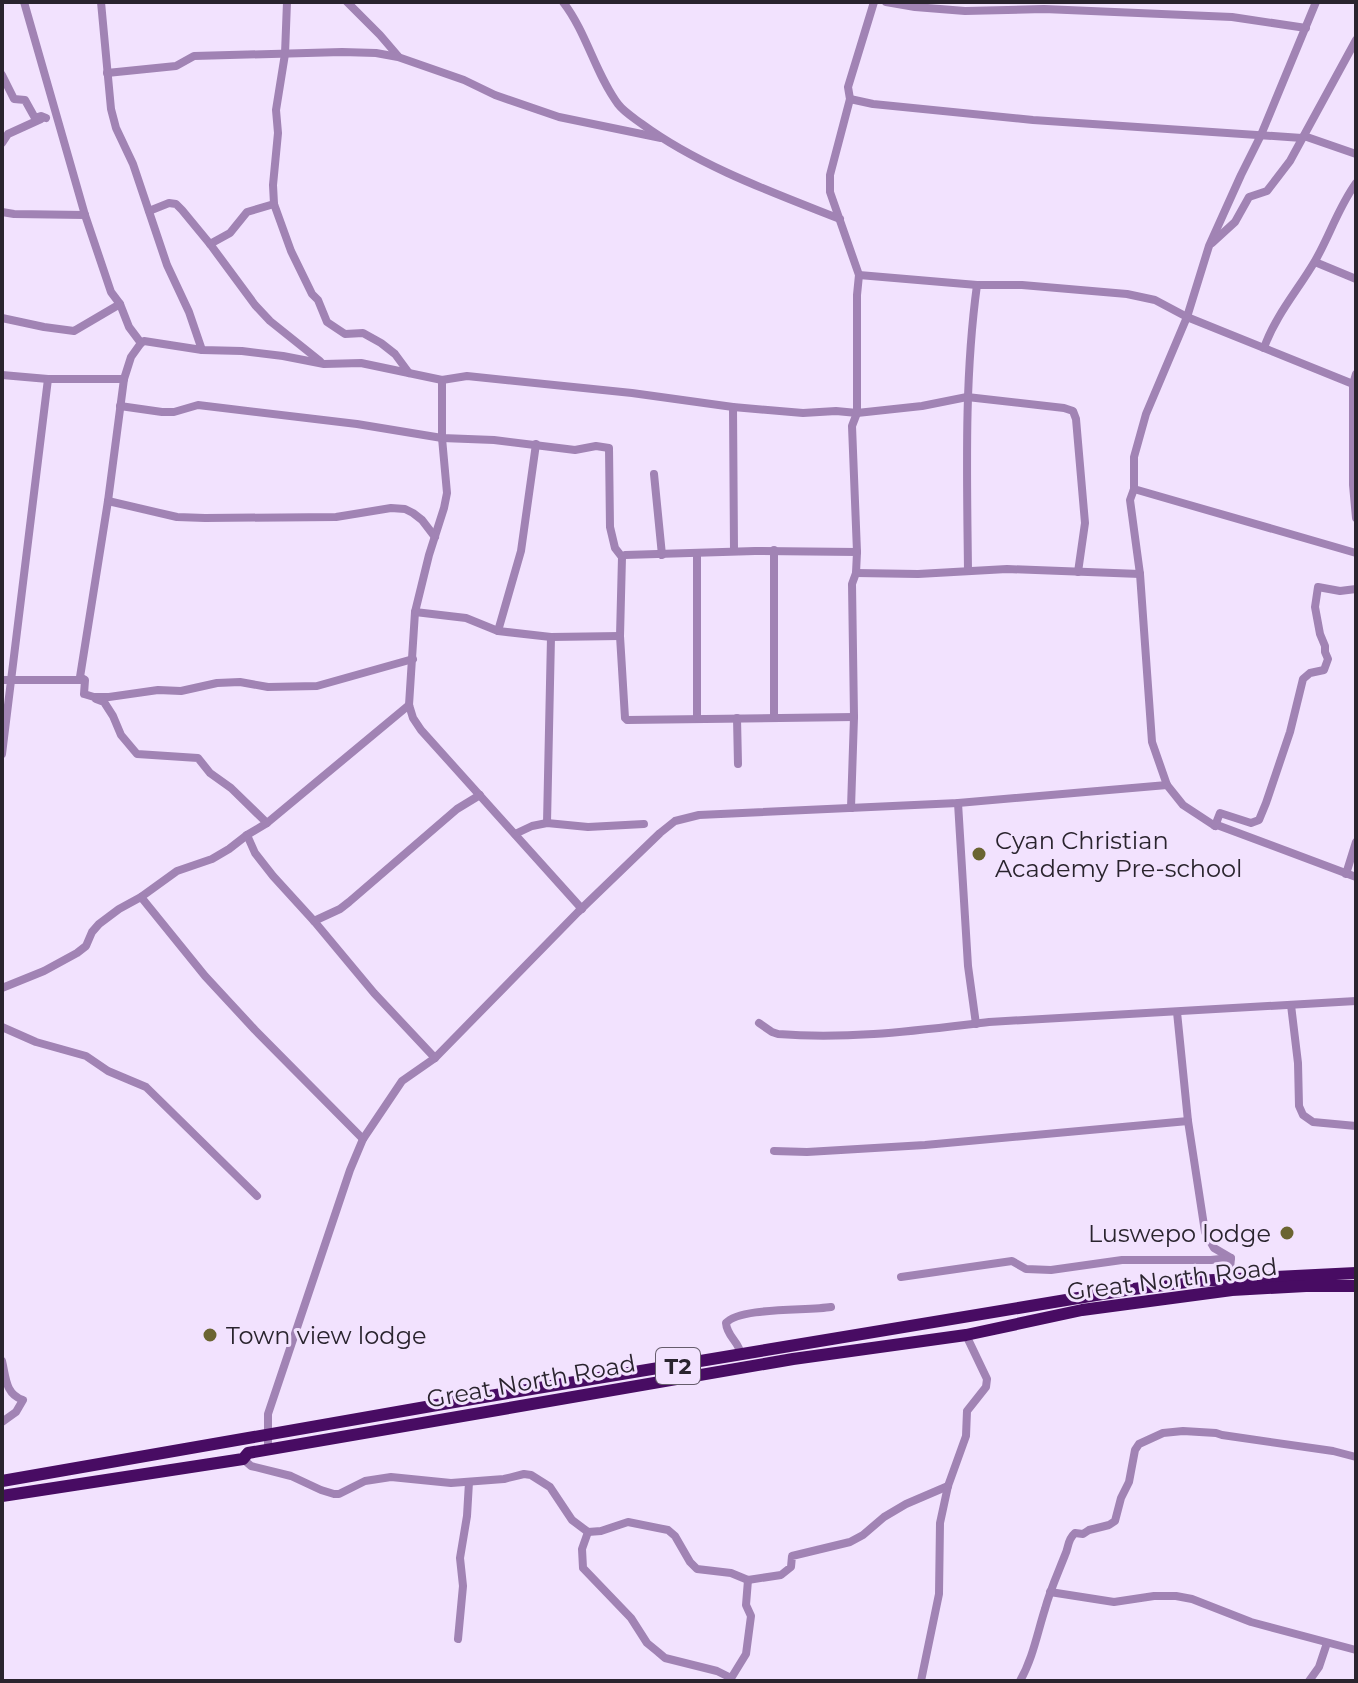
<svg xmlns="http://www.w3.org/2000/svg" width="1358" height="1683" viewBox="0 0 1358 1683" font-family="Montserrat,sans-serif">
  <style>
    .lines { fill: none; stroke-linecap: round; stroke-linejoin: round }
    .minor { stroke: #a183b4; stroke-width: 8 }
    .highway { stroke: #480c63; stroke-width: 12 }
    .poi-dot { fill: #6b6431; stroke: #f2e2fe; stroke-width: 3 }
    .labels { text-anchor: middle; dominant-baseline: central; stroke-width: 6; stroke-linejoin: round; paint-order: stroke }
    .shield { fill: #f2e2fe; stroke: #665d6c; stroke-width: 2 }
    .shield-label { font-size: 22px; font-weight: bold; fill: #2a242e }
    .poi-label { font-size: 24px; fill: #2a242e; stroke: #f2e2fe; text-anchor: start }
    .street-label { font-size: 24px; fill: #2a242e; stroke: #f2e2fe }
  </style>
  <rect width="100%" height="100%" fill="#f2e2fe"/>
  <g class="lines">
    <g class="minor">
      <polyline points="24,2 85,215 111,292 120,304 129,327 141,343"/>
      <polyline points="101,2 111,109 116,128 133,164 167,265 189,312 202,350"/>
      <polyline points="287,2 285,54 276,110 278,133 273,185 274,204 291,251 312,294 318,300 327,322 345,334 363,333 381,343 395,354 409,373"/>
      <polyline points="347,2 380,35 398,56"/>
      <path d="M563 2C587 33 595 73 618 104 624 112 634 118 642 124 699 166 774 193 840 219"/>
      <polyline points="886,2 915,7 965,11 1044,9 1232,17 1306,28"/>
      <polyline points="1316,2 1261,135 1241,175 1209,246 1187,317 1146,414 1134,457 1134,489 1130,500 1140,574 1152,742 1167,785 1183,805 1215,826 1217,825 1356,877"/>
      <polyline points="107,73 176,66 194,56 342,52 376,53 398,57 464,80 495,95 559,117 661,138"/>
      <polyline points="2,75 14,99 25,100 35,118 41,116 46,118"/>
      <polyline points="850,99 873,104 1033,120 1302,138 1304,136 1356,154"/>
      <polyline points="2,143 8,134 41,119"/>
      <polyline points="149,211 169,203 176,204 182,210 210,244 255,305 270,321 320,361"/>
      <polyline points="2,212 14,214 85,215"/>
      <polyline points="1212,243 1235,222 1249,197 1267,191 1290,161 1356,40"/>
      <polyline points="210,244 230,233 247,212 274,204"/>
      <polyline points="1315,262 1356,279"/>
      <polyline points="859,275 977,285 1022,285 1127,294 1155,300 1187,317 1353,384"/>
      <polyline points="2,318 44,327 74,331 120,304"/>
      <polyline points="141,343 144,341 202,350 242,351 283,356 324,364 361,363 442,380 467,376 632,393 733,407 803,413 836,411 857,413 922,406 967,397 1064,408 1073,411 1076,419 1085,523 1078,572"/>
      <polyline points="141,343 131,357 124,379 108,501 80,677 85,680 84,694 94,697 109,697 158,690 181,691 217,683 240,682 268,687 317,686 413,659"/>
      <path d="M1264 348C1275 316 1298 290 1315 261 1330 235 1338 208 1356 183"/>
      <polyline points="1356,374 1353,384 1353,485 1356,518"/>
      <polyline points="2,375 48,379 124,379"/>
      <polyline points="442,380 442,438 447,493 444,508 429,555 415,612 409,705 413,718 421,730 582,909"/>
      <polyline points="120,406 162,412 174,412 198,405 357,424 442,438 494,440 575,450 596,446 609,448 610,527 615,548 622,557 620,636 625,718 627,720 854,717"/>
      <polyline points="733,407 734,551"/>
      <polyline points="654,474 662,555"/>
      <polyline points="1134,489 1356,553"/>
      <polyline points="108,501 177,517 205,518 336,517 391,508 405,509 413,513 422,520 435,537"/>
      <polyline points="697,554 697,718"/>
      <polyline points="622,557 625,555 755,551 857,552"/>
      <path d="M968 571C967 476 964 380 977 285"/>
      <polyline points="856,573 918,574 1007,569 1140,574"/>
      <polyline points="415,612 466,618 498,631 551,637 620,636"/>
      <polyline points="498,631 521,551 536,444"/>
      <polyline points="2,680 84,680"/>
      <polyline points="96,699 104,702 113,716 121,735 137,754 198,758 210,773 231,788 267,823"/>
      <polyline points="774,717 774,550"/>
      <polyline points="737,718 738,764"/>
      <polyline points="2,754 48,379"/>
      <polyline points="958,803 968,966 976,1024"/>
      <polyline points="851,808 854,717 852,584 856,573 857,552 852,426 857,413 857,295 859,275 830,192 830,175 850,99 848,87 874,2"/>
      <polyline points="547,823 551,637"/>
      <polyline points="1215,826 1220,813 1251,823 1259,820 1266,803 1290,732 1303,679 1310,673 1324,670 1328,659 1325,652 1325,646 1320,634 1315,607 1318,587 1340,591 1356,589"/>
      <polyline points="515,834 532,826 547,823 588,827 644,824"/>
      <polyline points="247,835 255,853 273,876 314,921 374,993 435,1058"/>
      <polyline points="1346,874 1356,842"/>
      <polyline points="141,897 205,976 255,1030 363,1139"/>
      <polyline points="314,921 340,909 349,902 457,809 480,795"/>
      <polyline points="2,988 44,971 77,953 86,946 92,932 99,924 119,909 141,897 177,871 212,859 229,849 247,835 267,823 409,705"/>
      <polyline points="1291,1005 1298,1063 1299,1106 1303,1115 1313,1122 1356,1126"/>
      <polyline points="1177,1012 1188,1121 1205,1232 1214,1248 1231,1258 1230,1269 1232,1279"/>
      <path d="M759 1023 772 1032 778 1034C849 1040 920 1030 989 1022L1356 1001"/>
      <polyline points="2,1027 36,1042 86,1056 108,1071 146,1087 257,1196"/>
      <polyline points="774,1151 807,1152 925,1145 1188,1121"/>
      <polyline points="901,1277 1012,1261 1026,1269 1051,1270 1122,1260 1211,1260 1231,1258"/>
      <path d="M741 1355C739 1341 727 1337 726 1323 740 1307 807 1311 831 1307"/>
      <path d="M2 1361C6 1377 5 1394 23 1400L16 1412 2 1422"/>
      <polyline points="268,1450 268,1414 350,1170 363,1139 402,1081 435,1058 578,912 660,833 675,821 699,815 958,803 1167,785"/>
      <polyline points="243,1459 251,1466 291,1476 321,1490 334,1494 339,1494 365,1481 391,1477 451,1483 504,1479 524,1474 531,1475 550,1487 572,1520 588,1532 601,1531 628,1522 668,1530 675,1536 690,1562 697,1569 731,1573 748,1580 781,1575 791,1567 792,1556 850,1542 863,1535 884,1517 906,1504 948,1486"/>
      <polyline points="588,1532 582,1549 583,1568 631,1618 647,1643 658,1652 665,1658 717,1671 731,1678"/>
      <polyline points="1050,1592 1114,1602 1154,1596 1176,1596 1192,1599 1251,1622 1356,1650"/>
      <polyline points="458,1639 463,1586 460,1558 467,1516 469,1482"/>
      <polyline points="730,1680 746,1654 751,1616 746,1605 748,1580"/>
      <polyline points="921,1681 939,1594 940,1523 948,1486 966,1436 967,1411 986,1387 987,1379 966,1335"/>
      <path d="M1020 1681C1033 1658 1037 1634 1045 1609 1050 1590 1058 1573 1065 1555 1069 1547 1067 1540 1075 1533L1083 1534 1089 1530 1109 1525 1115 1521 1121 1498 1129 1482 1135 1450 1139 1444 1163 1433 1183 1431 1216 1433 1222 1435 1333 1451 1356 1457"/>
      <polyline points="1309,1681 1319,1667 1327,1643"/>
    </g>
    <g class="highway">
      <polyline points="2,1481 460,1401 1126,1290 1194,1281 1356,1273"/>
      <polyline points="2,1496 243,1459 248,1453 793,1359 966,1335 1082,1310 1232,1290 1306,1286 1356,1286"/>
    </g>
  </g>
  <g class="poi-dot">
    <circle cx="979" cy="854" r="8"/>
    <circle cx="1287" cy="1233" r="8"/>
    <circle cx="210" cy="1335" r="8"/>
  </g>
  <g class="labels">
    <rect class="shield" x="656" y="1348" width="44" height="36" rx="6"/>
    <g class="shield-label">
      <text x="678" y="1366">T2</text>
    </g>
    <g class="poi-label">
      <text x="995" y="840">Cyan Christian<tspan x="995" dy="28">Academy Pre-school</tspan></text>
      <text x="1271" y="1233" text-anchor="end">Luswepo lodge</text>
      <text x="226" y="1335">Town view lodge</text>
    </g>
    <g class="street-label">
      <text transform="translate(1172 1279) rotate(-7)">Great North Road</text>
      <text transform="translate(531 1381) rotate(-10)">Great North Road</text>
    </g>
  </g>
  <rect width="1358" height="1683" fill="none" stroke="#2a242e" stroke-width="8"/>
</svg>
